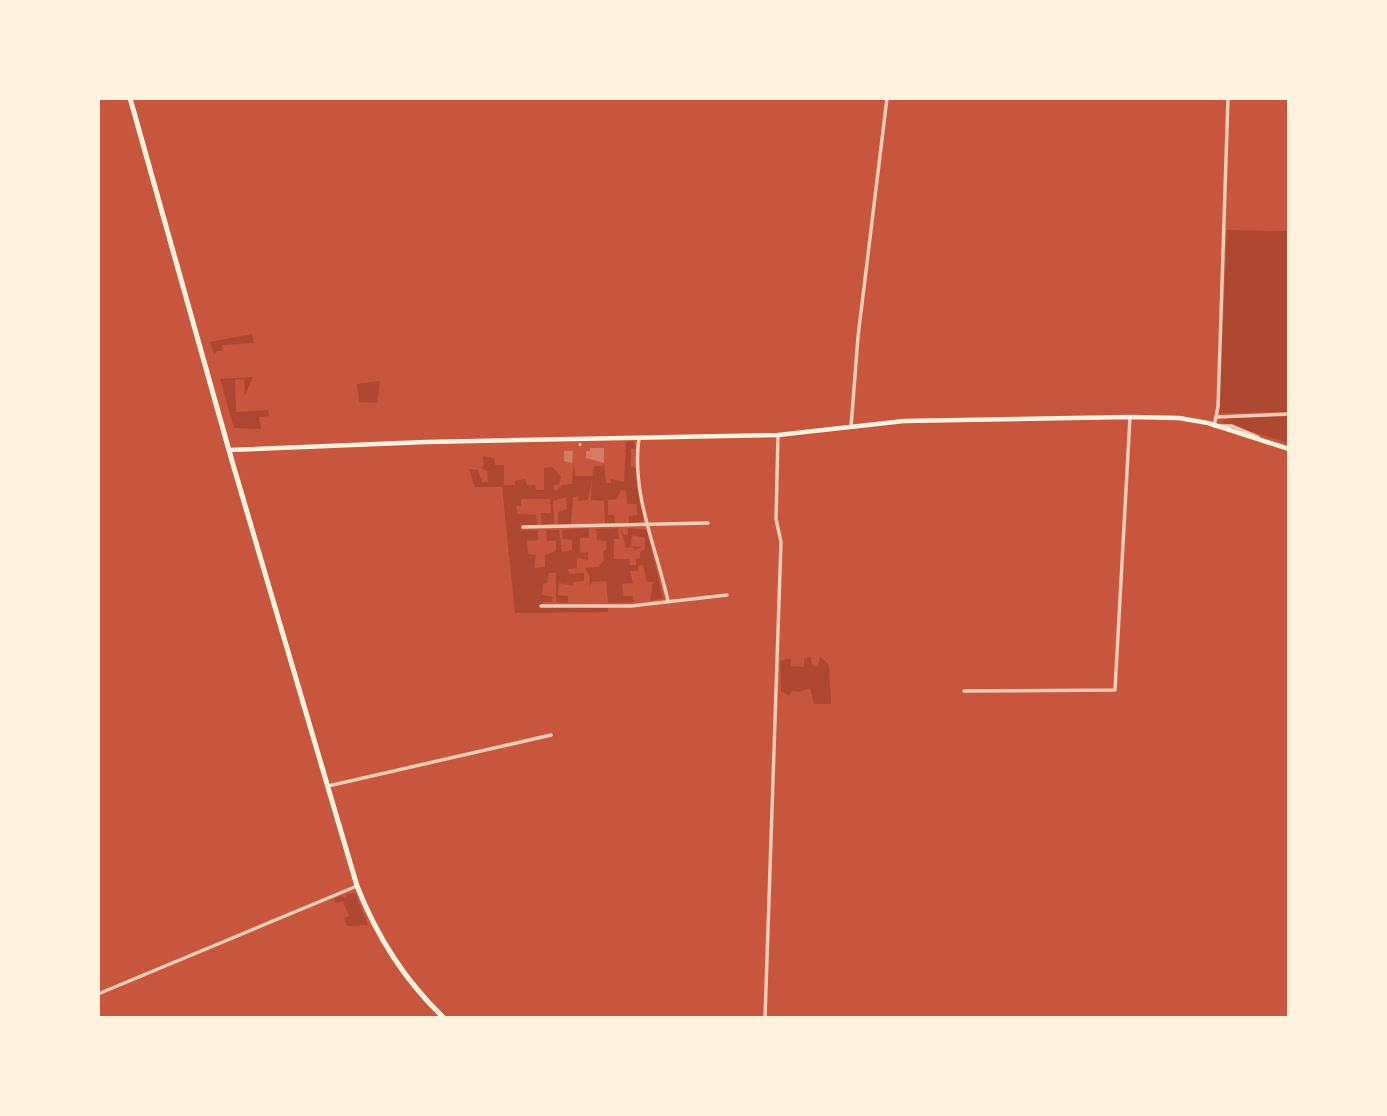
<svg xmlns="http://www.w3.org/2000/svg" width="1387" height="1116" viewBox="0 0 1387 1116" font-family="'Fira Sans',sans-serif">
  <style>
    .green { fill: #ae4732 }
    .building { fill: #d67c66 }
    .lines { fill: none; stroke-linecap: round; stroke-linejoin: round }
    .pedestrian { stroke: #f1ccb7; stroke-width: 2.5 }
    .minor { stroke: #f1ccb7; stroke-width: 3.5 }
    .secondary { stroke: #fff3e0; stroke-width: 4.5 }
    .primary { stroke: #fff3e0; stroke-width: 5 }
  </style>
  <rect width="100%" height="100%" fill="#c8553d"/>
  <g class="green">
    <polygon points="1227,230 1289,231 1289,412 1219,413"/>
    <polygon points="252,334 254,343 222,345 222,351 217,351 214,355 210,342"/>
    <polygon points="253,377 245,395 244,379 235,380 236,412 268,410 269,416 259,417 261,429 234,428 220,379"/>
    <polygon points="380,381 377,403 359,402 357,384"/>
    <polygon points="1289,416 1289,443 1220,422 1229,418"/>
    <polygon points="633,441 637,448 631,449 631,467 636,468 644,518 642,522 629,523 629,516 637,515 637,504 627,504 626,491 621,490 617,499 608,500 608,515 614,515 615,523 605,524 604,501 591,500 592,479 588,500 578,501 578,496 573,497 571,524 558,525 558,512 567,509 566,497 553,501 554,524 542,525 541,513 551,513 550,499 521,499 521,506 516,506 517,514 536,515 537,525 521,525 520,530 538,530 538,540 527,541 528,554 536,555 534,568 545,567 545,555 556,551 556,541 547,541 546,530 559,530 562,552 572,550 572,540 563,539 562,530 589,528 589,538 580,538 580,553 588,552 588,560 577,558 577,568 568,569 569,574 584,573 584,581 573,582 573,586 559,583 558,595 568,596 568,603 556,602 556,573 549,573 547,583 543,584 542,595 553,597 552,602 543,602 542,606 608,608 608,612 515,613 502,487 475,487 469,469 478,470 482,482 488,482 487,471 481,468 484,465 483,456 494,458 495,465 504,465 504,485 515,485 515,481 525,479 527,485 535,485 536,490 544,490 544,468 553,467 561,477 559,484 554,485 554,490 557,490 562,485 572,484 574,461 575,476 593,476 594,466 603,466 604,463 606,483 611,483 611,479 624,482 626,442"/>
    <polygon points="618,528 619,539 614,539 614,559 629,559 630,565 636,565 636,559 640,558 640,552 645,549 645,538 632,535 631,546 641,547 635,550 633,547 626,548 621,529 624,535 628,534 628,528 647,530 663,598 650,601 653,582 647,582 643,565 638,566 638,571 630,571 633,583 622,584 623,596 633,596 634,602 608,603 606,581 592,582 589,587 590,577 585,568 598,567 604,560 603,551 606,550 606,541 597,540 596,529"/>
    <polygon points="820,656 829,665 831,704 814,704 810,688 800,692 792,691 789,696 781,691 780,661 791,658 791,666 804,667 804,659 811,657 812,665 818,667"/>
    <polygon points="355,893 368,925 347,926 344,918 349,916 343,901 336,903 334,899 342,896 346,899 347,894"/>
  </g>
  <g class="building">
    <polygon points="590,448 604,448 604,463 586,458 586,451 590,451"/>
    <polygon points="564,451 573,451 572,463 564,461"/>
  </g>
  <g class="lines">
    <polyline class="pedestrian" points="580,444 580,445"/>
    <g class="minor">
      <polyline points="1217,417 1289,414"/>
      <polyline points="1214,426 1218,407 1228,98"/>
      <polyline points="1220,426 1232,426 1258,437"/>
      <polyline points="851,427 858,337 887,98"/>
      <path d="M639 438C631 494 656 546 668 601"/>
      <polyline points="523,527 708,523"/>
      <polyline points="541,606 631,606 727,595"/>
      <polyline points="964,691 1115,690 1130,417"/>
      <polyline points="328,786 551,735"/>
      <polyline points="98,994 357,886"/>
      <polyline points="765,1018 781,542 776,519 778,435"/>
    </g>
    <polyline class="secondary" points="230,450 426,442 778,435 904,421 1130,417 1179,418 1208,423 1289,449"/>
    <path class="primary" d="M130 98 232 461 357 886C377 937 404 980 444 1018"/>
  </g>
  <rect width="1387" height="1116" fill="none" stroke="#fff3e0" stroke-width="200"/>
</svg>
